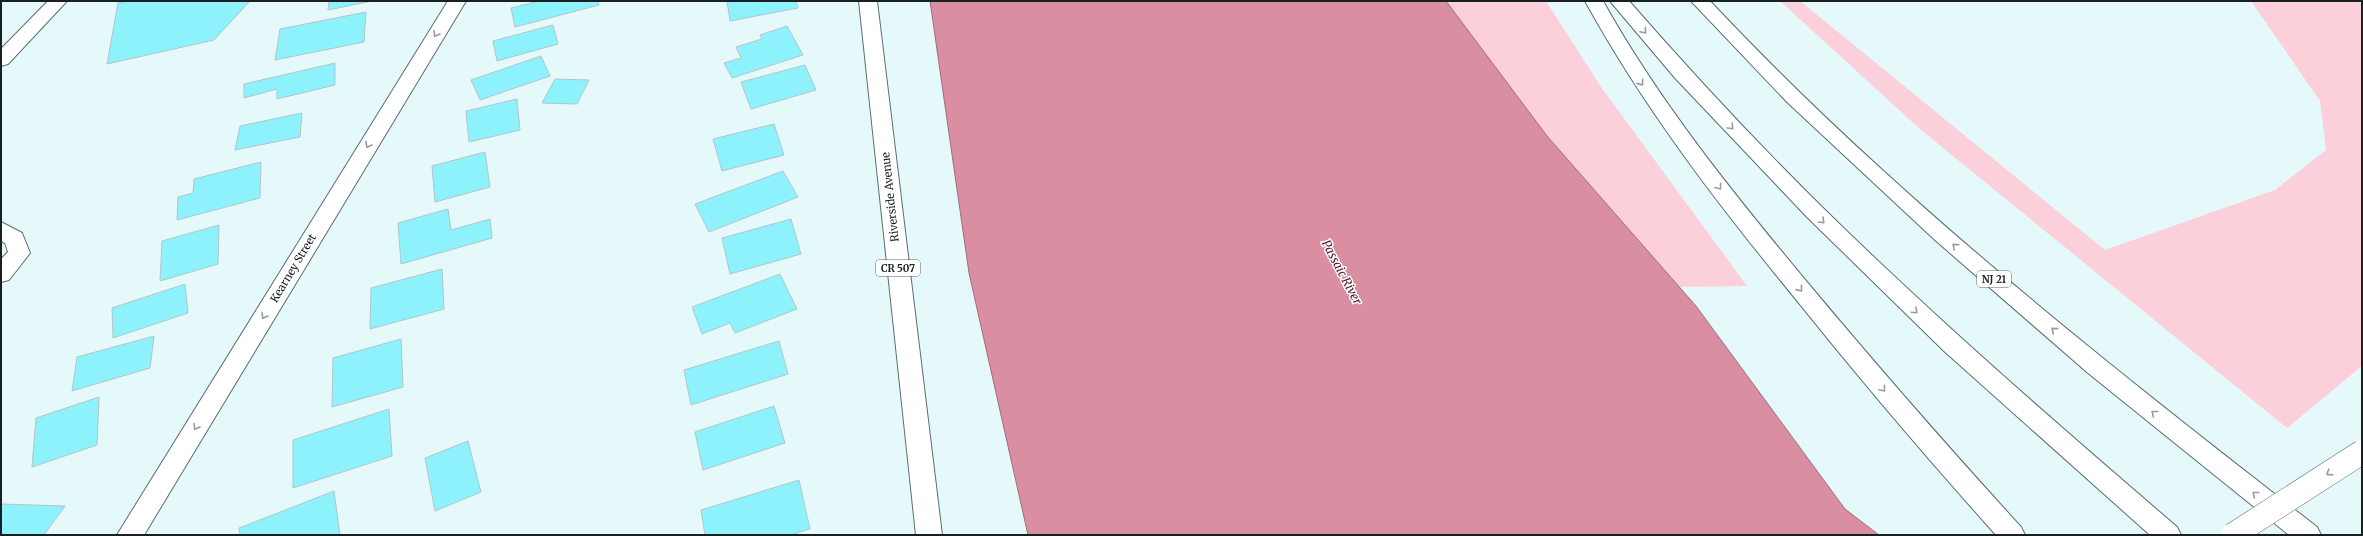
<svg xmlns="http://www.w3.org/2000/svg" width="2363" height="536" viewBox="0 0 2363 536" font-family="Merriweather,serif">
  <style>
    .green { fill: #fcd0da }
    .water { fill: #da8ea1; stroke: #a06d7b }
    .building { fill: #8ef2fd; stroke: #b2c6c8 }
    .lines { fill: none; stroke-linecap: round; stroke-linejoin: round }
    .minor-casing { stroke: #5b6d6f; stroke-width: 2 }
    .major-casing { stroke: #5b6d6f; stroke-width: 2 }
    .highway-casing { stroke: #5b6d6f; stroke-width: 2 }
    .minor { fill: #fff; fill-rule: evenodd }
    .major { fill: #fff; fill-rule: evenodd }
    .highway { fill: #fff; fill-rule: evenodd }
    .highway-bridge-casing { stroke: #5b6d6f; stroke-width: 25; stroke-linecap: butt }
    .highway-bridge { stroke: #fff; stroke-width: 24 }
    .oneway { stroke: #989b9b }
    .labels { text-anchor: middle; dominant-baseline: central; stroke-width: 3; stroke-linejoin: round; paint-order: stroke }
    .shield { fill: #fff; stroke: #5e6364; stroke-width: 1 }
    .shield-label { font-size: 10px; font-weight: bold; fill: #192021 }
    .street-label { font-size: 11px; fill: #192021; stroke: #fff }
    .water-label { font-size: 12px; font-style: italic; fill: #510d26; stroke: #fff }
  </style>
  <rect width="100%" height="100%" fill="#e5f9fb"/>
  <g class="green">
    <polygon points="1446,1 1546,1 1601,87 1747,286 1679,287 1547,136"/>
    <polygon points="1780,1 1800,1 2105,250 2275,190 2326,150 2320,101 2251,1 2358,1 2362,5 2362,366 2287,428 1921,130"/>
  </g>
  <polygon class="water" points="930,1 1446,1 1547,136 1696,306 1845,509 1879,535 1028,535 969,273"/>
  <g class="building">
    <polygon points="128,1 250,1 214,40 107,64 118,3"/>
    <polygon points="329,1 372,1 328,10"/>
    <polygon points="539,1 598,1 599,5 515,27 511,8"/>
    <polygon points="727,1 796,1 798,8 730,21"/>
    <polygon points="366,12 364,42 275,60 280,29"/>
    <polygon points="553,25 558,44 497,61 493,41"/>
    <polygon points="787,26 803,55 732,78 724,63 741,58 736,47 762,39 760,35"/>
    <polygon points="541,56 550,76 480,100 471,80"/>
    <polygon points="335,63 335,85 277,99 277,89 244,98 244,84"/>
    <polygon points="805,65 816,90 751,109 741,82"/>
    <polygon points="555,79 589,80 577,104 542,103"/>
    <polygon points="517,99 520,130 469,142 466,111"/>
    <polygon points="302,113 300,137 235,150 240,126"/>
    <polygon points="774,124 784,155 722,171 713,139"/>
    <polygon points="485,152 490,187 435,202 432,166"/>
    <polygon points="261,162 260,198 177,220 178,197 193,193 194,179"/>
    <polygon points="783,171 798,197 709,232 695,204"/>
    <polygon points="448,209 451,230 490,219 492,238 401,264 398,223"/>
    <polygon points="791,219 801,254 730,274 722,238"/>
    <polygon points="219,225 218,264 160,281 162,241"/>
    <polygon points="442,269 444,309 370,329 371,288"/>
    <polygon points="780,274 797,309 735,333 730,323 702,334 692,307"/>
    <polygon points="185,284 188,313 113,338 112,308"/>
    <polygon points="154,336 150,368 72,391 77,357"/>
    <polygon points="401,339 403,387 332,407 333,358"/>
    <polygon points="779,341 788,374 691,405 684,370"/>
    <polygon points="99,397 97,445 32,467 36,418"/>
    <polygon points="774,406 785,443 703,470 695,432"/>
    <polygon points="389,409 392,456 293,488 293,440"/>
    <polygon points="468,441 481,492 435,511 425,458"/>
    <polygon points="799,480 810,529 791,535 705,535 701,510"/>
    <polygon points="334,491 340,535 240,535 239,528"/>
    <polygon points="1,504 65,506 44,535 1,535"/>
  </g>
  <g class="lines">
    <g class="minor-casing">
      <g id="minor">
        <polygon points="48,1 67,1 8,64 1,66 1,49"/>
        <polygon points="448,1 466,1 144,535 117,535"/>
        <polygon points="1,222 22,233 30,253 9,280 1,282 1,259 8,252 5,243 1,241"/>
      </g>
    </g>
    <g class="major-casing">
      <polygon id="major" points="859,1 877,1 942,535 916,535"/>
    </g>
    <g class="highway-casing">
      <g id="highway">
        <path d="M1585 1H1603C1660 103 1733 193 1807 282 1877 366 1948 447 2021 527L2025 535H1996C1926 457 1859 378 1794 297 1717 203 1644 108 1585 1Z"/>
        <path d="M1610 1H1629C1691 72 1755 141 1822 207 1936 319 2056 423 2177 527L2181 535H2150L1944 351 1807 217 1675 78Z"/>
        <path d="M1691 1H1710C1893 196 2106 363 2317 527L2321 535H2289L2088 373 1935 240 1787 102Z"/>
      </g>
    </g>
    <use href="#minor" class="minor"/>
    <use href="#major" class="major"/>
    <use href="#highway" class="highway"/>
    <g class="highway-bridge-casing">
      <polyline id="highway-bridge" points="2233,535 2362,452"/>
    </g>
    <use href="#highway-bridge" class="highway-bridge"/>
  </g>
  <defs><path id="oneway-chevron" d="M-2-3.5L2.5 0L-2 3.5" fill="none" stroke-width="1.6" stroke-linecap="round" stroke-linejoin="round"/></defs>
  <g class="oneway">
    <use href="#oneway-chevron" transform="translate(1644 31) rotate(50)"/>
    <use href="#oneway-chevron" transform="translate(436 34) rotate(121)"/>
    <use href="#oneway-chevron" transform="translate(1641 83) rotate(55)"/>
    <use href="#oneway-chevron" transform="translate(1731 127) rotate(47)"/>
    <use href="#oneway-chevron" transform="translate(368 145) rotate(121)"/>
    <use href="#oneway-chevron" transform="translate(1719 187) rotate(52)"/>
    <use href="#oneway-chevron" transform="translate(1822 221) rotate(45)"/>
    <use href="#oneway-chevron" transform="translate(1955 246) rotate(-138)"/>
    <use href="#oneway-chevron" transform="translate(1800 289) rotate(51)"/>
    <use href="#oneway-chevron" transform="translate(1915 311) rotate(43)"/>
    <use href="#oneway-chevron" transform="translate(264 316) rotate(121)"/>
    <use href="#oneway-chevron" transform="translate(2054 330) rotate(-140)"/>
    <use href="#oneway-chevron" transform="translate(1883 389) rotate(50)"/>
    <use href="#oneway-chevron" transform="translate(2154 413) rotate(-141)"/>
    <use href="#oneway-chevron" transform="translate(196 427) rotate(121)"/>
    <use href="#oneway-chevron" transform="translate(2329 473) rotate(147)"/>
    <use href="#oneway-chevron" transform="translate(2255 494) rotate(-142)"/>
  </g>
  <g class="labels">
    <g class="shield">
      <rect x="876" y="260" width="44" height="16" rx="3"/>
      <rect x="1977" y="271" width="34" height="16" rx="3"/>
    </g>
    <g class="shield-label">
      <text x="898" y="268">CR 507</text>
      <text x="1994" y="279">NJ 21</text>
    </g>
    <g class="street-label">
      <text transform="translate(890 197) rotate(-96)">Riverside Avenue</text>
      <text transform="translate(293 268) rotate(-59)">Kearney Street</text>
    </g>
    <g class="water-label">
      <text transform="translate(1342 272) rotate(62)">Passaic River</text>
    </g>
  </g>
  <rect width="2363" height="536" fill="none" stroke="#192021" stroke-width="4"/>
</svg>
